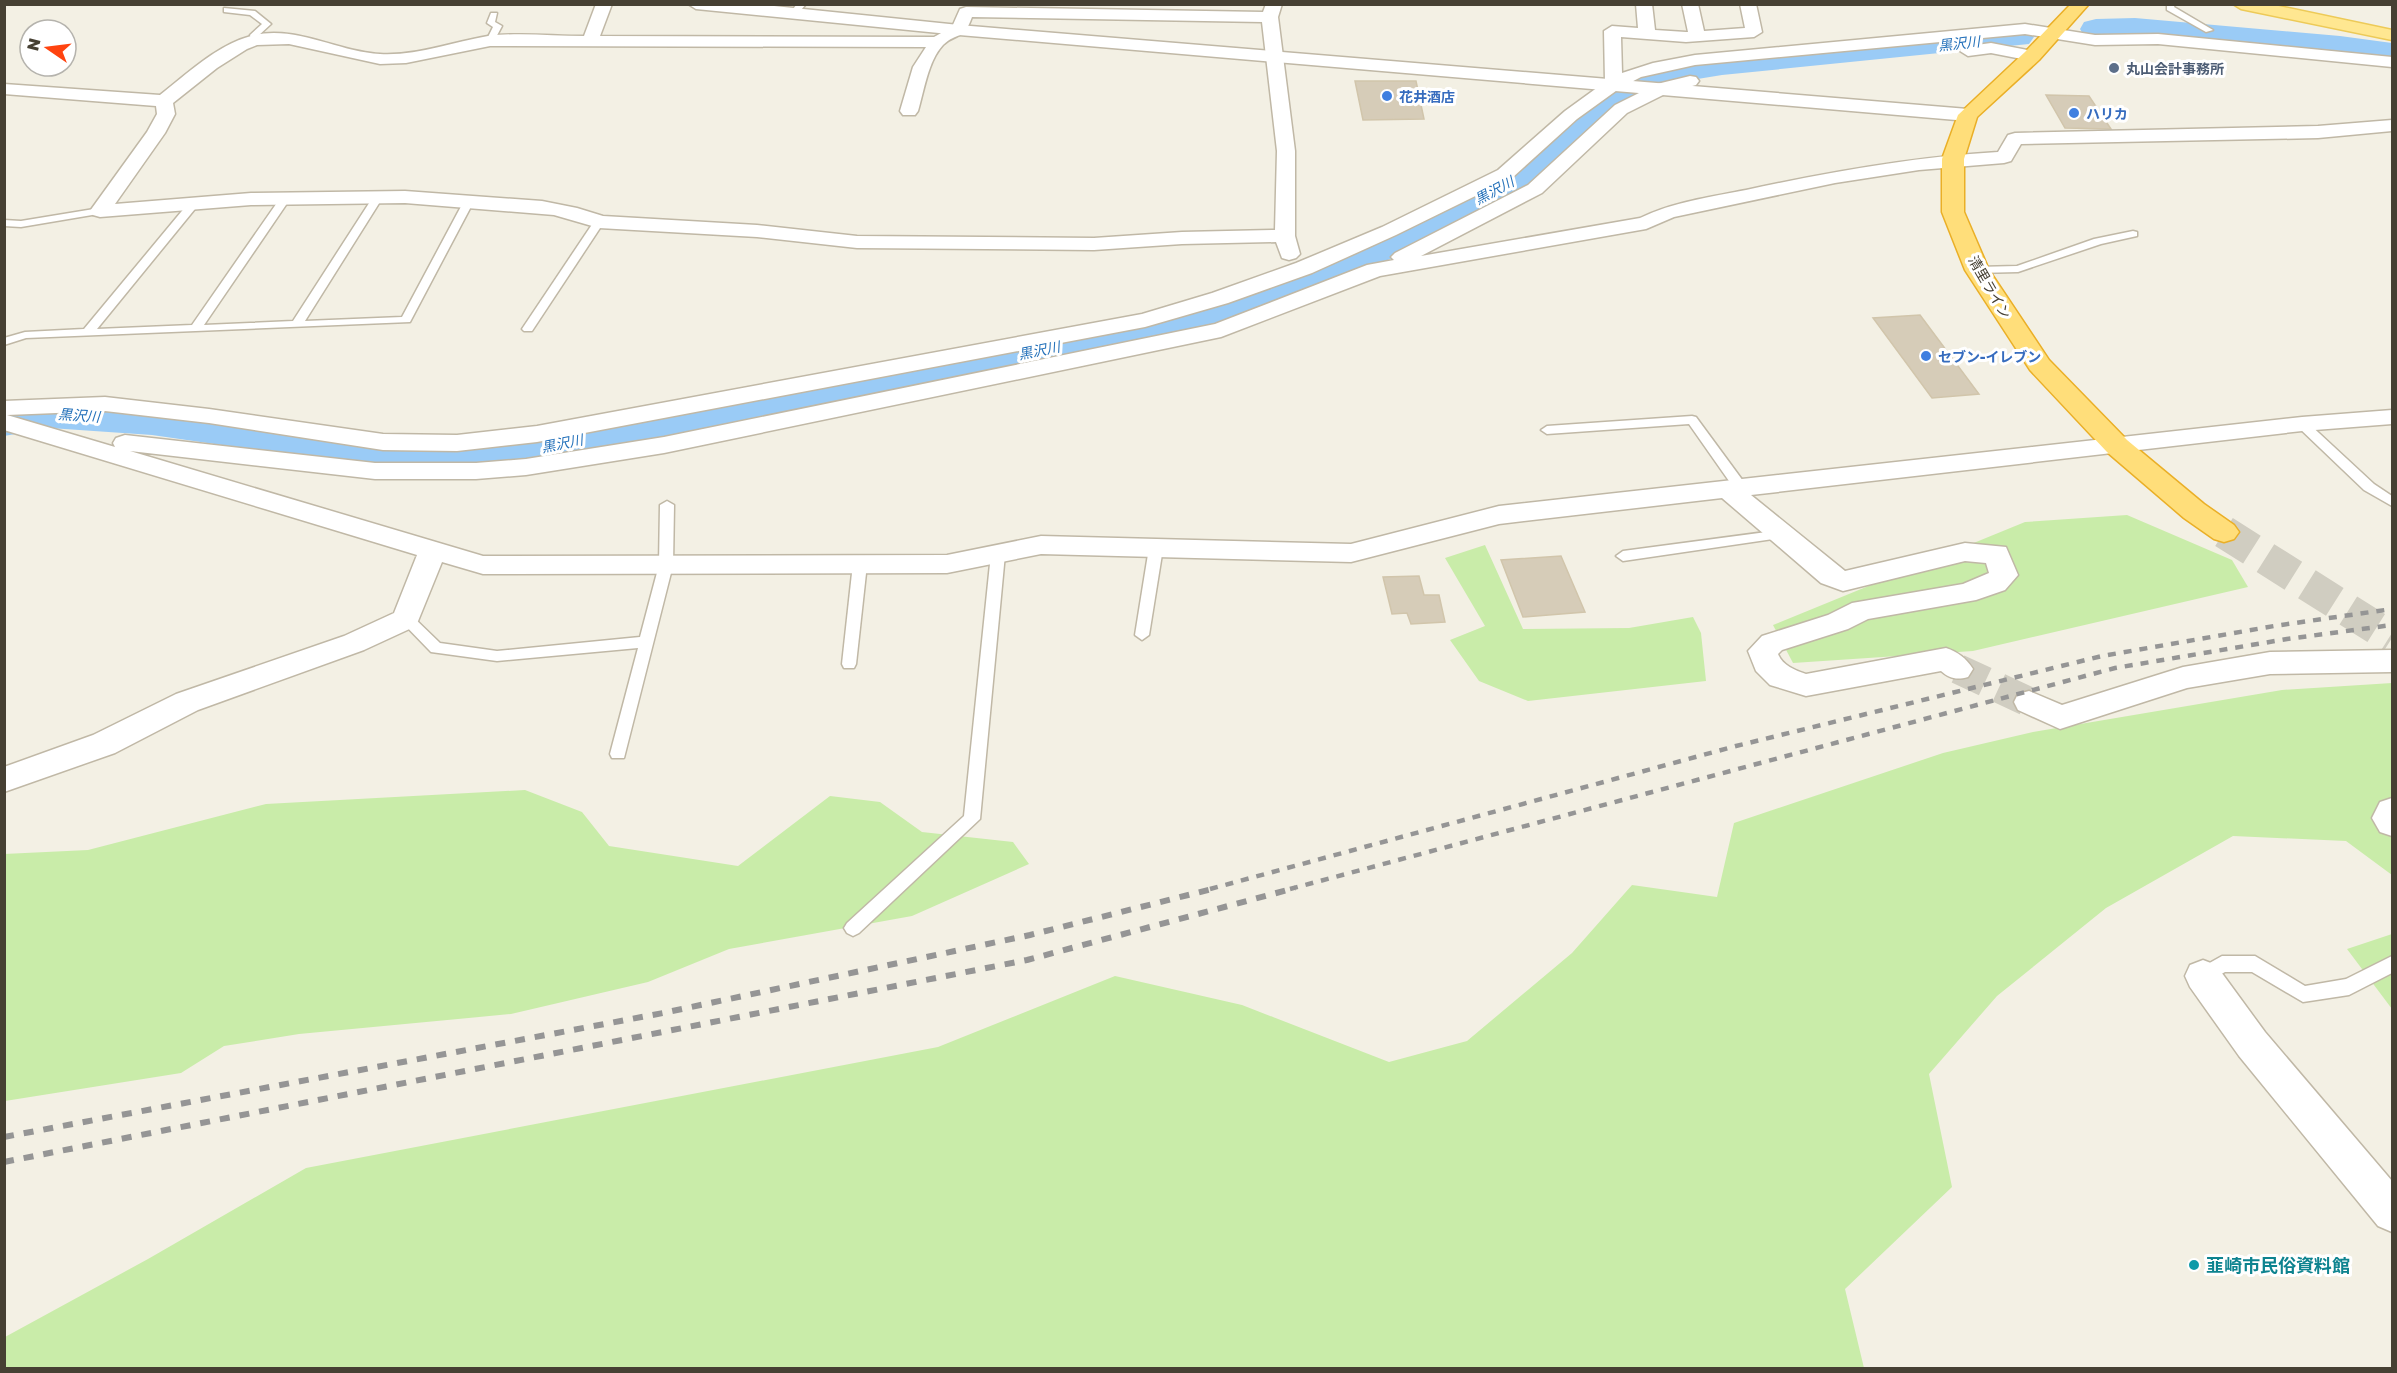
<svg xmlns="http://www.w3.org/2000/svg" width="2397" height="1373" viewBox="0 0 2397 1373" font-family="'Golos Text','Noto Sans JP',sans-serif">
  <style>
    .green { fill: #c9eca9 }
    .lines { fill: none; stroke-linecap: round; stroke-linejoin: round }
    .river { fill: #9acbf6; fill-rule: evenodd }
    .building { fill: #d6ccb8; stroke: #d1c5ab; stroke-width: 1.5 }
    .minor-tunnel { stroke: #d0cdc1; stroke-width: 30; stroke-dasharray: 30 15; stroke-linecap: butt }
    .trunk-tunnel { stroke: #d0cdc1; stroke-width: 33; stroke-dasharray: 33 16; stroke-linecap: butt }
    .service-casing { stroke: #c0b8a6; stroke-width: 3 }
    .minor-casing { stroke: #c0b8a6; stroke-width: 3 }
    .tertiary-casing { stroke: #c0b8a6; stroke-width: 3 }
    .primary-casing { stroke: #edca58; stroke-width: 3 }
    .trunk-casing { stroke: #eaaf27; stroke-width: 3 }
    .service { fill: #fff; fill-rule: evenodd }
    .minor { fill: #fff; fill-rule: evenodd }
    .tertiary { fill: #fff; fill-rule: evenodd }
    .primary { fill: #ffe791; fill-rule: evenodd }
    .trunk { fill: #ffde7a; fill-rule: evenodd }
    .rail-far1 { stroke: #959595; stroke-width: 4.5; stroke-dasharray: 8 8; stroke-linecap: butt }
    .rail { stroke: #959595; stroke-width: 6; stroke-dasharray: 10 10; stroke-linecap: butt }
    .service-dot { fill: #5c6f8a; stroke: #fff; stroke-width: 2 }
    .shop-dot { fill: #3f7fe0; stroke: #fff; stroke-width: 2 }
    .culture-dot { fill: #0f9aa8; stroke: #fff; stroke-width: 2 }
    .labels { text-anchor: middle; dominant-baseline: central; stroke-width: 6; stroke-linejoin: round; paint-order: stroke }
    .far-water-label { font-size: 14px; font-style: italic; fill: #2471ba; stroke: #fff }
    .far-service-label { font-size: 14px; font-weight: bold; fill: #4e5e75; stroke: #fff; text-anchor: start }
    .far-shop-label { font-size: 14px; font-weight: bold; fill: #366cbe; stroke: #fff; text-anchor: start }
    .far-street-label { font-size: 14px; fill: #464033; stroke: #fff }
    .near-culture-label { font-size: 18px; font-weight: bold; fill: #0d838f; stroke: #fff; text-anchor: start }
  </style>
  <rect width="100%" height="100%" fill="#f3f0e4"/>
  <g class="green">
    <polygon points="2127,515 2232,560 2248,587 1973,651 1793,663 1773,625 2025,522"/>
    <polygon points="1485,545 1523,629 1629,628 1693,617 1701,633 1706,681 1528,701 1479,681 1450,640 1485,626 1445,558"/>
    <polygon points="2392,683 2392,875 2346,841 2233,836 2106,908 1997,996 1929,1074 1952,1187 1845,1289 1864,1368 5,1368 5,1337 148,1259 306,1168 938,1047 1115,976 1242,1005 1389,1062 1467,1041 1572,953 1632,885 1717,897 1734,823 1943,753 2033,732 2282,690"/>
    <polygon points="525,790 582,812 609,846 738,866 830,796 880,802 922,832 1013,842 1029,864 912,916 729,949 648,982 511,1014 299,1034 224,1046 181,1073 5,1101 4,854 88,850 266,804"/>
    <polygon points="2392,934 2392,1009 2347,949"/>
  </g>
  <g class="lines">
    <g class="river">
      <polygon points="2135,18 2340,36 2392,43 2392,63 2340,56 2135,38 2096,39 2084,36 2080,29 2084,22 2096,19"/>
      <polygon points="2017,27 2029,30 2034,37 2029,44 1722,75 1673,83 1626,108 1543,179 1499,204 1399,255 1312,294 1213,329 737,422 610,449 531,464 446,472 263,451 152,435 50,428 4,436 4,406 50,398 152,405 263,421 446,440 531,432 1203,305 1282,276 1369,237 1471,188 1515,163 1600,92 1652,67 1722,55"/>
    </g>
  </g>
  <g class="building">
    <polygon points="1355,81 1416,81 1424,119 1363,120"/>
    <polygon points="2046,95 2089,96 2111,129 2065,128"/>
    <polygon points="1920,315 1979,394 1932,398 1873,318"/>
    <polygon points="1561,556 1585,612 1523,617 1501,560"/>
    <polygon points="1419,576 1424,595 1439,595 1445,622 1411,624 1407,613 1392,614 1383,577"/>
  </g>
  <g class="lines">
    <polyline class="minor-tunnel" points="1958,669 2029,702"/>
    <polyline class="trunk-tunnel" points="2224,532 2392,638"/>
    <g class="service-casing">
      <g id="service">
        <polygon points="797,4 806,4 796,16 790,16 789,14"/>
        <polygon points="2167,4 2175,4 2174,7 2213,30 2206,32 2167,10"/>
        <polygon points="224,8 255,11 271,24 258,36 258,42 252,42 250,35 262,24 250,15 224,12"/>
        <polygon points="491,13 497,13 495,22 502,26 493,43 490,44 486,41 493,27 487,23"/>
        <polygon points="378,194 383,197 305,321 402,317 465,199 474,197 475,199 410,322 26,338 4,345 4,338 25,332 84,329 191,200 199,200 199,204 97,329 192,325 281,197 285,196 290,199 204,325 293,321 373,197"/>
        <polygon points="100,208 104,209 104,213 21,227 4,226 4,220 21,221"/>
        <polygon points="595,220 604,222 532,331 524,331 522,329"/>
        <polygon points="2133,231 2137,232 2137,236 2101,244 2018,272 1977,273 1972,270 1977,267 2017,266 2094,239"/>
        <polygon points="1692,416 1696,417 1746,485 1747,488 1746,491 1736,491 1689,424 1547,434 1541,430 1547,426"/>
        <polygon points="2302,420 2306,421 2374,484 2392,496 2392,506 2364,490 2298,427 2298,421"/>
        <polygon points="667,501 674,505 673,565 624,758 612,758 610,754 638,648 497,661 431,652 399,619 401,615 411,615 440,643 497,651 640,637 659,565 660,505"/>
        <polygon points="1781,530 1786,531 1788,534 1786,537 1623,561 1616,556 1623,551"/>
        <polygon points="1156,543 1163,548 1149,635 1142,640 1135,635 1149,548"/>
        <polygon points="998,549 1005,554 980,819 859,933 853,936 847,933 844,928 847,923 964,816 991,554"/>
        <polygon points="860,559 867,564 856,664 854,668 844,668 842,664 853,564"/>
        <polygon points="2222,956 2255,956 2305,986 2346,979 2392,956 2392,973 2349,995 2303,1002 2252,972 2225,972 2203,984 2197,982 2194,976 2197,970"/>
      </g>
    </g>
    <g class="minor-casing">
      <g id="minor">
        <path d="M596 4H612L600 36 934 37 952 27 960 9 966 7 1263 12 1266 4H1282L1278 17 1295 151V236L1300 254 1296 258 1289 260 1282 258 1276 242 1182 244 1094 250 857 248 757 237 599 228 554 215 405 203 251 205 100 217 93 215 90 211 147 132 157 114 156 106 4 94V84L160 95C187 74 217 45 251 36 294 24 338 52 380 54 417 56 452 42 488 36 519 32 553 36 584 36ZM972 17 1262 22 1277 151 1275 230 1182 232 1094 238 857 236 757 225 603 216 577 208 542 201 405 191 251 193 115 204 165 133 175 114 173 103 217 68 247 49 257 45 289 44 380 64 406 63 490 46 926 47 913 67 900 111 903 115H915L918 111C924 91 928 61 943 45 958 31 963 42 972 17Z"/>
        <path d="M1636 4H1652L1655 30 1686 32H1688L1682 4H1698L1704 31 1745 28 1740 4H1756L1762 32 1754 37 1686 42 1621 37 1622 73 1653 63 1695 55 2025 24 2095 35 2158 34 2392 57V67L2158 44 2095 45 2025 34 1695 65 1641 77 1620 88 1577 119 1512 178 1396 235 1312 273 1228 303 1145 327 537 442 457 451 383 450 209 423 105 411 7 415 115 447 113 443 116 438 125 435 375 463H476L526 459 664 437 1215 324 1367 265 1394 260 1391 257 1395 253 1528 185 1615 105 1657 84 1690 76 1696 77 1699 81 1696 85 1669 92 1627 113 1542 193 1421 256 1640 218C1673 202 1710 197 1746 190 1829 172 1912 157 1998 152L2008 135 2015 133 2318 126 2392 120V131L2318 138 2021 144 2011 161 2004 163 1919 170 1835 183 1674 217 1646 229 1380 276 1221 337 664 453 526 475 476 479H375L130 451 483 556 947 555 1041 536 1351 544 1499 506 2302 417 2392 410V424L2302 431 1751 495 1845 571 1965 543 2006 547 2018 575 2005 590 1976 600 1868 619 1848 629 1782 650 1778 654C1783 666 1795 670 1806 674L1946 648C1958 652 1966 658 1973 669L1968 677C1957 680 1950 679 1941 671L1806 696 1770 685 1756 671 1748 651 1762 636 1828 615 1852 603 1963 584 1989 573 1986 563 1965 561 1843 591 1821 583 1722 498 1499 524 1351 562 1041 554 947 573 483 574 442 562 416 626 364 650 198 710 115 753 4 792V767L93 735 176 694 344 636 394 613 417 555 4 430V401L105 397 209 409 383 434 457 435 537 426 1142 314 1212 293 1296 263 1382 227 1498 170 1565 111 1605 82 1604 31 1612 26 1638 28Z"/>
        <polygon points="1991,43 2038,52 2040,56 2038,60 2032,61 1991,53 1968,56 1960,51 1962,47"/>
        <polygon points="2392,650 2392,672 2270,674 2187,688 2060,729 2018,710 2014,702 2018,694 2029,691 2062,705 2183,667 2270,652"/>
        <polygon points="2392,798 2392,836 2380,832 2372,818 2380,802"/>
        <polygon points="2203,960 2216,965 2265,1032 2392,1181 2392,1232 2378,1226 2239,1056 2190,987 2185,976 2190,965"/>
      </g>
    </g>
    <g class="tertiary-casing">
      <polygon id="tertiary" points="688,4 755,4 959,25 1968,109 1975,111 1978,115 1975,119 1968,121 959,35 696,9"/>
    </g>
    <g class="primary-casing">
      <polygon id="primary" points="2233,4 2269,4 2392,30 2392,40 2241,9"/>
    </g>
    <g class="trunk-casing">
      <polygon id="trunk" points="2071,4 2089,4 2039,60 1977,117 1964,159 1964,212 1989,270 2049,360 2127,440 2204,504 2234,525 2239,532 2234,539 2224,542 2214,539 2184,518 2107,452 2030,370 1965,270 1942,212 1942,159 1958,115 2025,52"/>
    </g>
    <use href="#service" class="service"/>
    <use href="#minor" class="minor"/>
    <use href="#tertiary" class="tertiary"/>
    <use href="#primary" class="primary"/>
    <use href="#trunk" class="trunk"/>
    <g class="rail-far1">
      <polyline points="1210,889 1736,746 2102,656 2274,626 2392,609"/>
      <polyline points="1290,889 2115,668 2287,639 2392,625"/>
    </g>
    <g class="rail">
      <polyline points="4,1137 663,1013 1030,935 1216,888"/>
      <polyline points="4,1162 1027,960 1295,888"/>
    </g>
  </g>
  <circle class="service-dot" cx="2114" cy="68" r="6"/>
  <g class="shop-dot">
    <circle cx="1387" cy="96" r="6"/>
    <circle cx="2074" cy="113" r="6"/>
    <circle cx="1926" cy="356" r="6"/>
  </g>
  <circle class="culture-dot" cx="2194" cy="1265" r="6"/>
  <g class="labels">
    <g class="far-water-label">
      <text transform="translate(1959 43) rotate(-6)">黒沢川</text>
      <text transform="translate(1494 190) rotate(-28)">黒沢川</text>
      <text transform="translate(1039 350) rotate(-11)">黒沢川</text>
      <text transform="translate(79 415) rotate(4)">黒沢川</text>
      <text transform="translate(562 443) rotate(-11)">黒沢川</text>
    </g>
    <g class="far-service-label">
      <text x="2126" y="68">丸山会計事務所</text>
    </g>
    <g class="far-shop-label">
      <text x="1399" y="96">花井酒店</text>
      <text x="2086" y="113">ハリカ</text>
      <text x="1938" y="356">セブン-イレブン</text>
    </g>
    <g class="far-street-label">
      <text transform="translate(1990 287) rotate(60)">清里ライン</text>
    </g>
    <g class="near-culture-label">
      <text x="2206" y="1265">韮崎市民俗資料館</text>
    </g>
  </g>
  <rect width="2397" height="1373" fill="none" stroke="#464033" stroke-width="12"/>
  <g transform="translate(48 48) rotate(284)"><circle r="28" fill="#ffffff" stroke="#b5b3ad" stroke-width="1.5"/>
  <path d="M0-4.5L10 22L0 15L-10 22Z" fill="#ff430f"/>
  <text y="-9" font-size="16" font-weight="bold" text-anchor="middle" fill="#464033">N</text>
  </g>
</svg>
